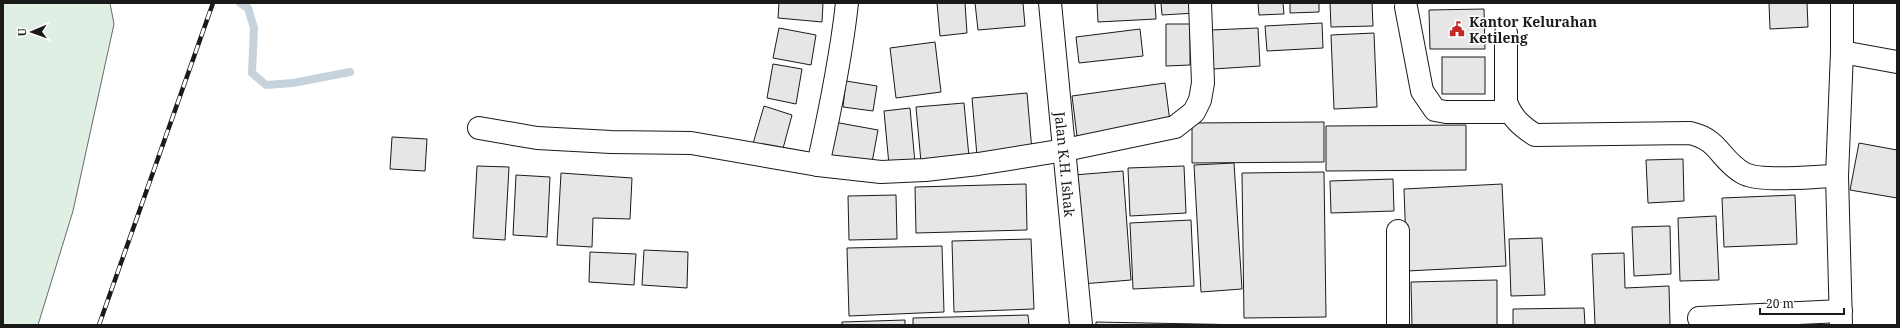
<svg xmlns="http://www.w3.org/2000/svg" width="1900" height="328" viewBox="0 0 1900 328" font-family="'Noto Serif',serif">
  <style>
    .green { fill: #e0efe3; stroke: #6a6a6a }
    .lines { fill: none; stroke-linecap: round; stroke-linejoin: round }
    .stream { stroke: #c6d2dc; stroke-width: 8 }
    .building { fill: #e6e6e6; stroke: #1a1a1a }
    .minor-casing { stroke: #1a1a1a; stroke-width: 24 }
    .minor { stroke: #fff; stroke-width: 22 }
    .rail-casing { stroke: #1a1a1a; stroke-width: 4.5 }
    .rail { stroke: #fff; stroke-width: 3; stroke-dasharray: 9; stroke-linecap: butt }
    .labels { text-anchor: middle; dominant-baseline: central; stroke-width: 3; stroke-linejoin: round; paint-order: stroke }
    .poi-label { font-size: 14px; font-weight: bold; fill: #1a1a1a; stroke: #fff; text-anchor: start }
    .street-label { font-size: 14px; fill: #1a1a1a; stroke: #fff }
  </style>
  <rect width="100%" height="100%" fill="#fff"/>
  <polygon class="green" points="3,3 110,3 114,24 73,211 38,325 3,325"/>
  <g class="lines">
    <polyline class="stream" points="240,3 248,8 254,28 252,73 266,85 293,83 350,72"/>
  </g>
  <g class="building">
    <polygon points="779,3 823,3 822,22 778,18"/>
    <polygon points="937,3 965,3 967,33 940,36"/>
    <polygon points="975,3 1023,3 1025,26 978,30"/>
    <polygon points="1097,3 1155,3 1156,19 1098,22"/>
    <polygon points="1161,3 1195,3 1196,13 1162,15"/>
    <polygon points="1258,3 1283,3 1284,14 1259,15"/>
    <polygon points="1290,3 1319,3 1319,12 1290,13"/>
    <polygon points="1330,3 1372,3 1373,26 1331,27"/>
    <polygon points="1769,3 1807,3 1808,27 1770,29"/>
    <polygon points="1484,9 1485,49 1430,49 1429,10"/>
    <polygon points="1322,23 1323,48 1267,51 1265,26"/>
    <polygon points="1166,24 1190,24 1190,65 1166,66"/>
    <polygon points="779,28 816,35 811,65 773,58"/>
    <polygon points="1258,28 1260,66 1213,69 1211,30"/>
    <polygon points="1140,29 1143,56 1079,63 1076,37"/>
    <polygon points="1374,33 1377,107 1334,109 1331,35"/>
    <polygon points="935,42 941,92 896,98 890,48"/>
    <rect x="1442" y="57" width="43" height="37"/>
    <polygon points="773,64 802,69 796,104 767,98"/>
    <polygon points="846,81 877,86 873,111 843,107"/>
    <polygon points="1165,83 1170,122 1077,136 1072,96"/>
    <polygon points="1027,93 1032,151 977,156 972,98"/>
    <polygon points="964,103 969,157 921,162 916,107"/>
    <polygon points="764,106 792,115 781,156 752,147"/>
    <polygon points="910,108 915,163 889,165 884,111"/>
    <polygon points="834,122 878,130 871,168 827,160"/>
    <polygon points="1324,122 1324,162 1192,163 1192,123"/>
    <polygon points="1466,125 1466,170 1326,171 1326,126"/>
    <polygon points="392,137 427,139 425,171 390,169"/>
    <polygon points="1859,143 1897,150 1897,198 1850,190"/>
    <polygon points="1683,159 1684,201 1648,203 1646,160"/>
    <polygon points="1234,163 1242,289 1201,292 1194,165"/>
    <polygon points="477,166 509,167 505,240 473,238"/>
    <polygon points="1184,166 1186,213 1130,216 1128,168"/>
    <polygon points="1123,171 1131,280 1082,284 1074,175"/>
    <polygon points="1324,172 1326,317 1244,318 1242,173"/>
    <polygon points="561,173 632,178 630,219 593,218 592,247 557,245"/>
    <polygon points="516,175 550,177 547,237 513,235"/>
    <polygon points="1393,179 1394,211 1331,213 1330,181"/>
    <polygon points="1026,184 1027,230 916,233 915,187"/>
    <polygon points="1502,184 1506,266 1407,271 1404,189"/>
    <polygon points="896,195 897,239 849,240 848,196"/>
    <polygon points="1795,195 1797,244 1724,247 1722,198"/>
    <polygon points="1716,216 1719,280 1680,281 1678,218"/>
    <polygon points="1191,220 1194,286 1133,289 1130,223"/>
    <polygon points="1670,226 1671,274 1634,276 1632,227"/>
    <polygon points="1542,238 1545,295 1511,296 1509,239"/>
    <polygon points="1031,239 1034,309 954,312 952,241"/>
    <polygon points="942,246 944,312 849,316 847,248"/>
    <polygon points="644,250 688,252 687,288 642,285"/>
    <polygon points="590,252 636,254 634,285 589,282"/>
    <polygon points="1624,253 1625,288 1669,286 1670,325 1595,325 1592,254"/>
    <polygon points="1497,280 1497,325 1412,325 1411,282"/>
    <polygon points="1584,308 1585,325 1513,325 1513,309"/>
    <polygon points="1028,315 1029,325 913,325 913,318"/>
    <polygon points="905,320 905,325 842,325 842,322"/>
    <polygon points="1096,322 1249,325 1096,325"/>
  </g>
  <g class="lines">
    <g class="minor-casing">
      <g id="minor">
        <path id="s1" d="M1050 3 1081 325"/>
        <polyline points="1406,7 1422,91 1435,110 1446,112 1510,112"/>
        <path d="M1506 33V102C1512 118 1521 126 1535 135L1690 133C1720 140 1719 159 1743 173 1760 183 1816 176 1837 176"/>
        <polyline points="1842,52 1897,62"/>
        <polyline points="479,128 537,138 611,142 691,143 818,165 881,172 925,170 978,164 1065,150 1175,127 1194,112 1200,100 1203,83 1200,3"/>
        <path d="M818 165C830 111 841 58 847 3"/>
        <polyline points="1398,231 1398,325"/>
        <polyline points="1699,318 1841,311"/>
        <polyline points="1841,325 1837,176 1842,52 1842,3"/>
      </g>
    </g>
    <use href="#minor" class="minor"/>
    <g class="rail-casing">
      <polyline id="rail" points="99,325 213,3"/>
    </g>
    <use href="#rail" class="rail"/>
  </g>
  <defs>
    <g id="civic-bare" transform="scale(1.2)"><path d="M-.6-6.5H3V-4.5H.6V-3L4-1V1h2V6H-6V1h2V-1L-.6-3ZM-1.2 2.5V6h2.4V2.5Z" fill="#c62828" stroke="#fff" stroke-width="2.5" paint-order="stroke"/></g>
  </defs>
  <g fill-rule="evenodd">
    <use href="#civic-bare" x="1457" y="29"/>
  </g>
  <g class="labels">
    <g class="poi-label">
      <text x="1469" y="21">Kantor Kelurahan<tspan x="1469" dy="16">Ketileng</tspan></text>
    </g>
    <g class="street-label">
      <text stroke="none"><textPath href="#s1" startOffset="162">Jalan K.H. Ishak</textPath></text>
    </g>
  </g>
  <rect width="1900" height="328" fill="none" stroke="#1a1a1a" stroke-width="8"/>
  <g transform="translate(32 32) rotate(268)" stroke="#ffffff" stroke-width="3" paint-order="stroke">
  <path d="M0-3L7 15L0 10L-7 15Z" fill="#1a1a1a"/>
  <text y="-6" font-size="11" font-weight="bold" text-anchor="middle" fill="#1a1a1a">U</text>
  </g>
  <path d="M1760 308v6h84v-6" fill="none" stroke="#1a1a1a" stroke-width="2"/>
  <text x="1766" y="308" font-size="12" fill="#1a1a1a" stroke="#ffffff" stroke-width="3" paint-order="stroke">20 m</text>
</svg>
